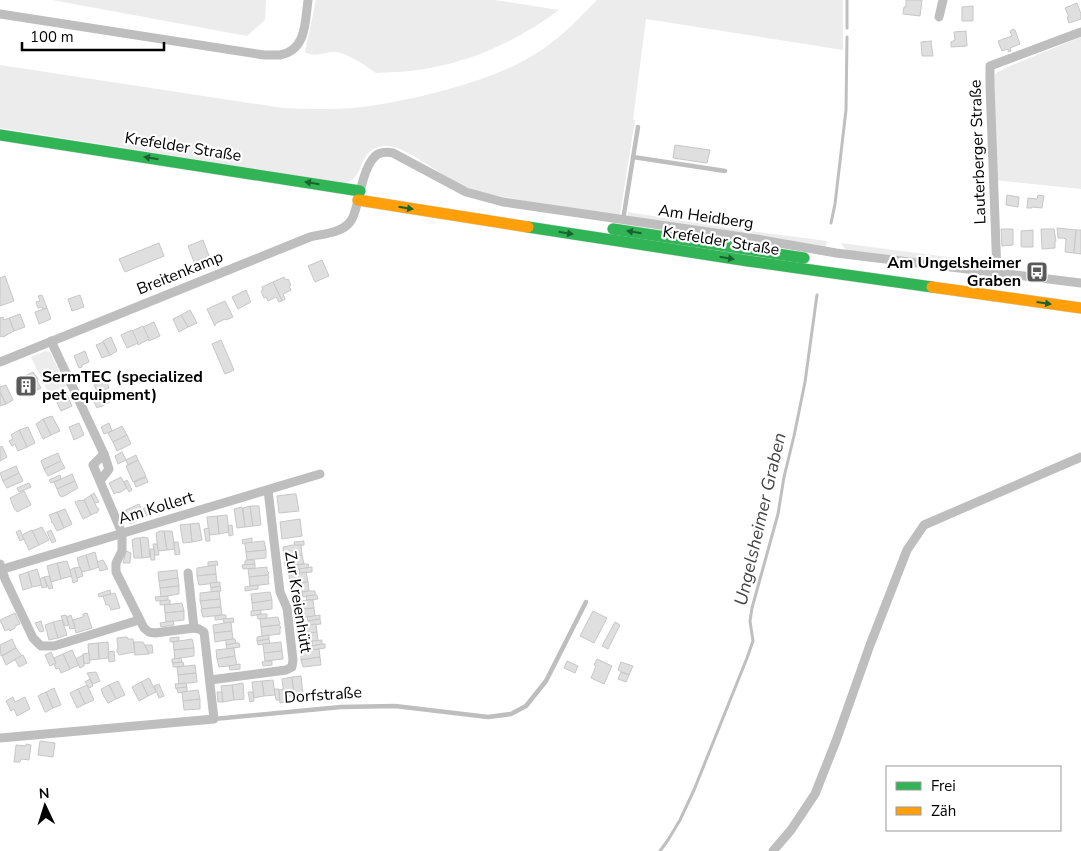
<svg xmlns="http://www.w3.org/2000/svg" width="1081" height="851" viewBox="0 0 1081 851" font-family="'Nunito Sans',sans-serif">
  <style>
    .green { fill: #ececec }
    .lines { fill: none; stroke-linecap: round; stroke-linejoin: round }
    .stream { stroke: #bfbfbf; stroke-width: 3 }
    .building { fill: #dfdfdf; stroke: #c7c7c7 }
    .fast-casing { stroke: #dbdbdb; stroke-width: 12 }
    .slow-casing { stroke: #dbdbdb; stroke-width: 12 }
    .lane { stroke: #bebebe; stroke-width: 4.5 }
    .street { stroke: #bebebe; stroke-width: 9 }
    .fast { stroke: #30b455; stroke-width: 11 }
    .slow { stroke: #ff9f0a; stroke-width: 11 }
    .oneway { fill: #1a632f }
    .labels { text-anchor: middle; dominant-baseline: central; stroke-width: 4.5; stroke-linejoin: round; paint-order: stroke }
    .street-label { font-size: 16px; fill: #000; stroke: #fff }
    .poi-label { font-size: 16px; font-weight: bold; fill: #000; stroke: #fff; text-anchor: end }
    .water-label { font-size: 18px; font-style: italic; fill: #444; stroke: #fff }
  </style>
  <rect width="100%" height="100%" fill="#fff"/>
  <g class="green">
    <polygon points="52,0 266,0 265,20 247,36"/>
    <path d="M316 0H495L559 10C517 41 470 63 418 70 404 72 390 72 376 73 367 66 348 54 337 52 326 50 316 59 305 52Z"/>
    <path d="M597 0H843V50L646 19 633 120H635L620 215C588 211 557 206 525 201 505 197 485 194 465 187 443 178 406 144 384 146 358 149 365 173 351 180 349 182 347 182 344 183L0 128V65L283 108C320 110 357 110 393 102 410 99 426 95 442 91 478 81 512 70 543 49 564 35 580 17 597 0Z"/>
    <polygon points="1081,37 1081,189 995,180 993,83 996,73 1010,66"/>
    <polygon points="628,212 728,228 827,241 826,247 738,235 628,216"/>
    <polygon points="841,243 993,263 986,267 846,250"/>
    <polygon points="45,351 50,352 66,386 49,394 31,357"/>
  </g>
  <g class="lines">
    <g class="stream">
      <polyline points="847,0 847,28"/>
      <polyline points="831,223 835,204 846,110 847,37"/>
      <polyline points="660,851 668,840 680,820 694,790 747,658 753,641 750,621 752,608 778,514 784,477 794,436 805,382 817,295"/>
    </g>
  </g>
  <g class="building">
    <polygon points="906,0 922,0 920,16 903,14 904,7 906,7"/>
    <polygon points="1077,3 1081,14 1081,19 1069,23 1067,17 1069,17 1065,8"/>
    <polygon points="973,6 973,21 962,21 962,7"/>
    <polygon points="1013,29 1015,30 1020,44 1010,48 1011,51 1009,52 1008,49 1002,51 998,41 1012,36 1010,31"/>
    <polygon points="966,31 967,46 951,47 951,42 955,40 954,32"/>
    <polygon points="932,41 931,42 933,56 922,56 921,42"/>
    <polygon points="675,145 710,150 707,163 673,158"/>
    <polygon points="1007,195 1019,197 1018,207 1006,205"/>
    <polygon points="1038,195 1044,196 1042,208 1032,207 1032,208 1027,208 1028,198 1037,199"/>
    <polygon points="1057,228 1076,230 1074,253 1065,252 1066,239 1063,238 1058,238"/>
    <polygon points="1001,229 1013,229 1013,245 1002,246"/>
    <polygon points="1041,229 1054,229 1056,241 1055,241 1055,248 1042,249"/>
    <polygon points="1033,230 1033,247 1022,247 1021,246 1021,231"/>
    <polygon points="1076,230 1081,230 1081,254 1074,253"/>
    <polygon points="203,240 209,256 194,262 188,246"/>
    <polygon points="159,243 164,256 125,272 119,259"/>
    <polygon points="322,260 329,276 315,282 308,266"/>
    <polygon points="5,276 14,301 0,306 0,278"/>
    <polygon points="284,277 286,280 288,279 291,285 289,286 291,290 283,294 285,299 282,301 273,282"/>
    <polygon points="273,282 282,301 279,302 276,297 268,301 266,297 264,298 261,291 263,290 262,287"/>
    <polygon points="246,290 251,302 238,309 232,297"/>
    <polygon points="42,295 47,308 43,309 42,307 38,308 36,302 40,301 38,296"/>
    <polygon points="80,295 84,307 72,311 68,299"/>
    <polygon points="225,301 233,317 226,320 225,319 215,324 215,326 207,309"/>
    <polygon points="47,308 51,319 39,324 35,312"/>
    <polygon points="190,310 197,323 188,327 181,315"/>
    <polygon points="20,314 25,327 14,331 9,318"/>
    <polygon points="181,315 188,327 179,332 173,319"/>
    <polygon points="3,317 4,320 9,318 14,331 3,337 2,336 0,337 0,318"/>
    <polygon points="154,322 160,336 149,341 143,327"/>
    <polygon points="143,326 149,339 138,345 132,331"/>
    <polygon points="132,330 138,343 127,348 121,335"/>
    <polygon points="111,337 117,351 110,355 103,341"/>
    <polygon points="221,340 234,370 225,374 212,344"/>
    <polygon points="103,342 110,355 102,358 96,345"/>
    <polygon points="85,351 89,362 82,365 82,367 79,368 74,356"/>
    <polygon points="33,372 38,379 37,381 41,388 33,392 25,376"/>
    <polygon points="25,376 33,392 25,396 18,380"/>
    <polygon points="106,380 109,388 98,393 94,385"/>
    <polygon points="6,385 13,400 6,404 0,392 0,387"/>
    <polygon points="104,390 110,402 101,407 101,406 97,408 91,396"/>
    <polygon points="0,392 6,404 0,406"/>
    <polygon points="66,393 72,406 61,411 55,398"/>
    <polygon points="52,416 60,431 51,435 43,419"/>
    <polygon points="43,419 51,435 43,439 36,424"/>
    <polygon points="79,423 84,435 74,440 69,427"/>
    <polygon points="109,423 112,431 104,434 101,427"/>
    <polygon points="122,426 127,435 113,442 108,433"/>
    <polygon points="28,427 35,443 27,447 19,430"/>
    <polygon points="19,430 27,447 18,451 15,444 12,446 9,441 13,439 11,435"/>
    <polygon points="127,435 131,444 117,451 113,442"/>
    <polygon points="2,446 7,457 0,461 0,447"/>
    <polygon points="122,452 126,460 118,464 115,456"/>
    <polygon points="58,453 61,461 44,469 41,461 42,460"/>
    <polygon points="136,455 138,460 128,465 126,460"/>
    <polygon points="138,460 146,476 133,482 126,466"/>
    <polygon points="61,461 65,468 48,476 44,469"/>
    <polygon points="16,466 19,473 3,481 0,473"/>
    <polygon points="19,473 23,481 7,488 3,481"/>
    <polygon points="72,474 75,481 57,489 54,482"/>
    <polygon points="60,475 61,479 51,483 49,480"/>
    <polygon points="121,477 127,488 119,493 118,492 114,494 109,483"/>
    <polygon points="146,477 148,482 136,487 134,482"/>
    <polygon points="127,480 132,490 129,492 124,482"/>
    <polygon points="75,481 78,488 69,493 68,494 62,497 60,496 57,489"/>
    <polygon points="29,483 31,487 19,492 17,488"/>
    <polygon points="24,491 31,505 17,512 14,508 10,498"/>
    <polygon points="94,493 99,502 95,503 91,495"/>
    <polygon points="293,494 296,494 299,511 279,513 277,496"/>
    <polygon points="91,495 97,508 99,509 97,513 95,513 91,515 84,500"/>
    <polygon points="79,500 80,501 84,500 91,515 83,519 75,502"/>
    <polygon points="139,504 145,517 130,524 124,511"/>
    <polygon points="151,505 155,512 147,516 143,509"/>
    <polygon points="250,506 253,526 245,527 243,508"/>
    <polygon points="250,506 259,506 261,525 253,526"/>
    <polygon points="242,507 245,527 237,528 234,509"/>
    <polygon points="65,509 72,524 64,528 57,512"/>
    <polygon points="57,512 64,528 57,531 53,523 51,522 52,521 49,515"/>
    <polygon points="227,515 229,532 219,534 217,516"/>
    <polygon points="217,516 219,534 209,535 207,517"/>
    <polygon points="300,519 302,536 282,539 280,522"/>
    <polygon points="199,523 202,540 192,542 190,524"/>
    <polygon points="190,524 192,542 183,543 180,525"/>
    <polygon points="232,525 233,535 229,536 228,526"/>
    <polygon points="42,527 49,540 39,545 32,531"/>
    <polygon points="209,528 210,541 206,541 204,529"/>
    <polygon points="20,530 24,539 20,541 16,532"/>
    <polygon points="32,530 39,545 29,550 22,535"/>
    <polygon points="51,530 56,541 52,543 47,532"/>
    <polygon points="160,531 164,531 167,550 158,551 156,533"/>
    <polygon points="164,531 172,531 175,549 167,550"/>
    <polygon points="143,537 148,538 150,557 142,558 140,538"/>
    <polygon points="136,538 140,538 142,558 134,558 132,540"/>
    <polygon points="252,538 252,543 243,544 242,540"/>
    <polygon points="264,541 266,550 246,552 245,543"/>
    <polygon points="304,541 304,545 295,546 294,542"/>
    <polygon points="174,542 178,542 180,554 175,555"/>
    <polygon points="153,544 157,544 159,555 155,555"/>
    <polygon points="293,545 301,545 302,555 284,557 283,547"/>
    <polygon points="150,549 154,549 155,560 151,560"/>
    <polygon points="266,550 266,558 247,560 246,552"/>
    <polygon points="126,551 131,553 130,563 123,563"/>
    <polygon points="95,552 99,567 90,570 86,555"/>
    <polygon points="86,555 90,570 81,572 77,558"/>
    <polygon points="302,555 304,564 285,566 284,557"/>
    <polygon points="103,560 108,569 100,571 97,562"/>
    <polygon points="247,560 254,560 255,564 245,565 245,561"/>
    <polygon points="67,561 72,576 61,579 57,563"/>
    <polygon points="217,561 218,565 208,566 208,562"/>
    <polygon points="57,563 61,579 51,582 47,566"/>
    <polygon points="255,564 255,568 243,569 242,565"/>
    <polygon points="304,564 308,564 309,568 298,569 297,565"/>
    <polygon points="215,565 216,574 197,576 197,568"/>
    <polygon points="80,567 83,576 77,578 74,568"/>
    <polygon points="267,567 267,571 269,573 268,575 249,577 248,569"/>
    <polygon points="312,567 312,572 300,573 299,569"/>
    <polygon points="74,568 78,581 73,583 70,570"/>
    <polygon points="37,569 42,585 32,587 28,572"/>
    <polygon points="177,570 178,578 159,581 158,572"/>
    <polygon points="28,572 32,587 23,590 19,575"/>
    <polygon points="306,572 308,582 290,584 289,575"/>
    <polygon points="216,574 217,583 199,585 197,576"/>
    <polygon points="268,575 269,577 268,579 269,584 250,586 249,577"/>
    <polygon points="49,576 53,588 49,589 44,577"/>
    <polygon points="44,577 47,587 42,588 40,579"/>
    <polygon points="178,578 179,586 160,588 159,581"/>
    <polygon points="220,582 220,586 211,588 210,583"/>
    <polygon points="308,582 309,591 291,594 290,584"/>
    <polygon points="258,585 258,589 245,591 245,587"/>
    <polygon points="179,586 179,594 161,597 160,588"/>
    <polygon points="220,586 221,591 211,592 211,588"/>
    <polygon points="110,590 111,594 99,597 98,594"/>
    <polygon points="219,591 220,599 200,601 200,593"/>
    <polygon points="309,591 315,591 315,595 303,597 302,592"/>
    <polygon points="270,592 272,600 252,603 251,594"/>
    <polygon points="115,593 120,608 111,610 109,605 106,605 103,596"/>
    <polygon points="315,595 317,595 318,599 307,600 306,596"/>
    <polygon points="168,596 168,600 156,601 155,597"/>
    <polygon points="220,599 221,607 202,609 200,601"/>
    <polygon points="168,600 170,600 170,604 160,605 160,601"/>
    <polygon points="272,600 272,609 253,611 252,603"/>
    <polygon points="307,600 313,600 314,608 295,610 295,602"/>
    <polygon points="182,603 184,611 165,613 164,605"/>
    <polygon points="221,607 222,615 203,617 201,609"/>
    <polygon points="314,608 315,616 297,618 295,610"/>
    <polygon points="261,610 261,614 251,616 251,611"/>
    <polygon points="184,611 184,620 166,622 165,613"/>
    <polygon points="593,611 607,618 594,643 580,636"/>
    <polygon points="15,613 20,624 15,626 15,628 10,631 9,629 5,631 0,620"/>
    <polygon points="87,613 92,628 76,633 73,620 83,617 83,614"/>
    <polygon points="261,614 267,614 267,618 258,619 257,615"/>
    <polygon points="66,615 69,625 65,626 61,616"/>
    <polygon points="71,615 75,628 70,629 67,617"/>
    <polygon points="222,615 226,615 226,619 215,620 215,616"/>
    <polygon points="320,615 320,619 308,621 307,617"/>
    <polygon points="278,617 279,621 280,623 279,625 261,627 260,619"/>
    <polygon points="233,618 234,622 224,623 223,619"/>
    <polygon points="320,619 321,624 309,625 308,621"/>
    <polygon points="62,620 67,635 58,638 53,622"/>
    <polygon points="41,621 44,631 40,632 35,623"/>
    <polygon points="173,621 174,625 161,627 160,623"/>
    <polygon points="53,622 58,638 49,640 45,625"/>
    <polygon points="231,622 232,631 214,633 213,625"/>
    <polygon points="615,622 620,625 608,649 602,646"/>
    <polygon points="316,624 317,632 298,635 298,626"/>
    <polygon points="279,625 281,627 280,629 280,634 262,636 261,627"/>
    <polygon points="232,631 233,639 215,642 214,633"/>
    <polygon points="317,632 318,641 300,643 298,635"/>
    <polygon points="269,635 269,639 257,641 257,637"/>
    <polygon points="127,637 128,639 133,639 135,654 134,652 119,655 118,653 117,652 117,649 118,649 117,638"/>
    <polygon points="179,637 179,641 170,642 170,638"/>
    <polygon points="12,639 16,648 1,656 0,645"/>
    <polygon points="192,639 194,648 174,650 173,642"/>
    <polygon points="233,639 235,639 236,643 226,645 226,640"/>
    <polygon points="269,639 270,643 258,645 257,641"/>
    <polygon points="322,640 322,644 312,646 312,641"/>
    <polygon points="108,642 109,658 99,659 98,643"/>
    <polygon points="134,642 143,642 149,654 135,655"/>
    <polygon points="281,642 282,651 264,653 263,644"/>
    <polygon points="98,643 99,659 89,660 88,644"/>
    <polygon points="236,643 239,643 240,647 227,649 226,645"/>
    <polygon points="322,644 325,644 325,648 313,650 312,646"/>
    <polygon points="145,645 152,645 153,653 149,653"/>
    <polygon points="16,648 22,656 6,665 2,656"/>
    <polygon points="194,648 194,656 175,659 174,650"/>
    <polygon points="234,648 235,656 217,659 216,650"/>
    <polygon points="319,649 320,657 301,660 301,651"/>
    <polygon points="72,650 79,665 70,669 63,654"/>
    <polygon points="114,651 115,661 109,662 108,652"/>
    <polygon points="282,651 283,659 265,661 264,653"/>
    <polygon points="51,652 56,663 50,666 45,655"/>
    <polygon points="89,653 90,663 84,664 83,654"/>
    <polygon points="63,654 70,669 61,673 59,668 56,669 54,664 56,663 54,658"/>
    <polygon points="23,655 27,663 19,667 15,659"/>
    <polygon points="83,655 84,666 80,668 76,659"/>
    <polygon points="235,656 237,665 219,667 217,659"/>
    <polygon points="320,657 321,665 303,667 301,660"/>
    <polygon points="181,658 182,662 172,663 172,659"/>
    <polygon points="597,659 612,666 604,684 591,678 596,666 594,665"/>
    <polygon points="265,661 272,661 272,665 263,666 262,662"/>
    <polygon points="567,661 578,666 575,673 564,668"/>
    <polygon points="183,662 184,666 173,667 173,663"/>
    <polygon points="621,662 633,666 629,675 618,670"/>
    <polygon points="240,664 240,669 230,670 229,666"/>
    <polygon points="195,665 196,673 178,675 177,667"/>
    <polygon points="96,672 100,681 93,684 87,673"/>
    <polygon points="621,672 629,675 626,682 618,679"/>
    <polygon points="196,673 197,682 179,684 178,675"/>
    <polygon points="301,676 303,694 294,696 292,677"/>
    <polygon points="292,677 294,696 284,696 282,679"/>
    <polygon points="149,678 156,692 148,696 141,682"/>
    <polygon points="90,679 93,686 89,688 85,682"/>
    <polygon points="273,680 275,695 264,696 262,681"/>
    <polygon points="118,681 125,695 116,699 109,685"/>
    <polygon points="262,681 264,696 254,698 252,682"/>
    <polygon points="141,682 148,696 139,701 132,687"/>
    <polygon points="186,683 187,687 176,689 175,684"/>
    <polygon points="243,683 244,699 234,700 232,685"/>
    <polygon points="159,684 164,696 159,698 154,686"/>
    <polygon points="87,685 94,700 85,704 78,689"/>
    <polygon points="109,685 116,699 108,703 105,698 104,697 101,689"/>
    <polygon points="232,685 234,700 223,702 221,686"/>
    <polygon points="187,687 187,691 178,693 177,688"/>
    <polygon points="54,688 61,705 53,708 46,692"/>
    <polygon points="78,689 85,704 77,708 70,693"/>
    <polygon points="274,689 279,689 280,700 276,700"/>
    <polygon points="283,689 285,702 280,703 279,690"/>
    <polygon points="198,690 200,699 183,701 182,692"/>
    <polygon points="46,692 53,708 46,712 45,712 38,696"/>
    <polygon points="217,692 222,692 223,702 218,702"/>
    <polygon points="248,692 253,692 254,701 250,702"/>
    <polygon points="13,697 15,702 25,697 30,709 17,716 14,709 11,711 6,701"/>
    <polygon points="200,699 200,709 184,710 183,701"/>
    <polygon points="40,741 55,743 53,757 38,755"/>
    <polygon points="26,744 31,745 29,760 21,759 20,762 14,762 16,745 26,746"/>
  </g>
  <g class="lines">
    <g class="fast-casing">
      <g id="fast">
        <polyline points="0,135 360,191"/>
        <polyline points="528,227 748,261 932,287"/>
        <polyline points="613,229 804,258"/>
      </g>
    </g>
    <g class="slow-casing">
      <g id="slow">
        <polyline points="358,200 528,227"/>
        <polyline points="932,287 1081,308"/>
      </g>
    </g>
    <g class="lane">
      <polyline points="633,157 725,171"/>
      <polyline points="623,220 638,127"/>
      <polyline points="214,719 341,707 395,706 488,717 511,714 526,706 546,681 586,602"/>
    </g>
    <g class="street">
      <path d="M0 14 264 55C270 55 275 55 280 55 307 50 305 21 308 0"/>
      <polyline points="939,17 943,0"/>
      <polyline points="997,273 990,85 990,66 1081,32"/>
      <polyline points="51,341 104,454 109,469 100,481"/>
      <path d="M0 362 310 237C322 234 342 233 350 222 355 216 356 207 358 200 361 188 366 161 378 154 383 152 388 152 393 153L466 192 503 202 756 239 836 253 1081 283"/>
      <polyline points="0,564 5,579 33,638 41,646 54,646 139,620"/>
      <polyline points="0,570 320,474"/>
      <polyline points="188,573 194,628"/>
      <polyline points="210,680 286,670 292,667 293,660 287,608 280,592 268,490"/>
      <polyline points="0,738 214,719 204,632 199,629 194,628 155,633 149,632 144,628 116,572 116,563 122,551 122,533 93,465 104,454"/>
      <polyline points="773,851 791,830 815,794 836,741 870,645 907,550 924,525 1081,457"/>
    </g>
    <use href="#fast" class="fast"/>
    <use href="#slow" class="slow"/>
  </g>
  <defs><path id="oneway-solid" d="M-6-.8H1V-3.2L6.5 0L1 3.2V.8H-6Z" transform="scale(1.25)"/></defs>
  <g class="oneway">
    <use href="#oneway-solid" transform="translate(151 158) rotate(-171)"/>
    <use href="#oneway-solid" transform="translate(312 183) rotate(-171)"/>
    <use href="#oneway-solid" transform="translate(406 208) rotate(9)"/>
    <use href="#oneway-solid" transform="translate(634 232) rotate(-171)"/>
    <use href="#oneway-solid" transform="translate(566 233) rotate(9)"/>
    <use href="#oneway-solid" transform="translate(727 258) rotate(9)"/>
    <use href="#oneway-solid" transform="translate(1044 303) rotate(8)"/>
  </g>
  <defs>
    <g id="bus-square" transform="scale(1.125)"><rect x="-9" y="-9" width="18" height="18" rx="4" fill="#595959" stroke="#fff"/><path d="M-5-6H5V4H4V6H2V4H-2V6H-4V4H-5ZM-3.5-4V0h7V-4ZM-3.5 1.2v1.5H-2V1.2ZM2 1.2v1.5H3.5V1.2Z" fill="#fff"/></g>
    <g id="building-square" transform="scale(1.125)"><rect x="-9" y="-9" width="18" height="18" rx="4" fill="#595959" stroke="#fff"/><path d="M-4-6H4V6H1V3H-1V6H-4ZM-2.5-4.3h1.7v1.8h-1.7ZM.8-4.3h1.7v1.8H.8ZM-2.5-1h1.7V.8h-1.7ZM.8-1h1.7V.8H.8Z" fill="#fff"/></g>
  </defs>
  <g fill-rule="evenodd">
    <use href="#bus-square" x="1037" y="272"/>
    <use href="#building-square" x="26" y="386"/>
  </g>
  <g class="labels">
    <g class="street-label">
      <text transform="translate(183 147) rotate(9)">Krefelder Straße</text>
      <text transform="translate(978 152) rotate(-92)">Lauterberger Straße</text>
      <text transform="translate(706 217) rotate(8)">Am Heidberg</text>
      <text transform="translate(721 241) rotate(9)">Krefelder Straße</text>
      <text transform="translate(180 273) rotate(-22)">Breitenkamp</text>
      <text transform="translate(156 508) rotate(-17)">Am Kollert</text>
      <text transform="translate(298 602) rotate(81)">Zur Kreienhütt</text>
      <text transform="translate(323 695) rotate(-4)">Dorfstraße</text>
    </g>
    <g class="poi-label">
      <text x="1021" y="263">Am Ungelsheimer<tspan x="1021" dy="18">Graben</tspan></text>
      <text x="42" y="377" text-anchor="start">SermTEC (specialized<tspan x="42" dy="18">pet equipment)</tspan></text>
    </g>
    <g class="water-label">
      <text transform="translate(760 519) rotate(-77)">Ungelsheimer Graben</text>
    </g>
  </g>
  <rect x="886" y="766" width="175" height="65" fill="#ffffff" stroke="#999999"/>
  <rect x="896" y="782" width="25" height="8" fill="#30b455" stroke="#999999"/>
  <text x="931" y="791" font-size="15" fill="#000000">Frei</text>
  <rect x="896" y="807" width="25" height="8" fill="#ff9f0a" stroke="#999999"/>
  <text x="931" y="816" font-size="15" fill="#000000">Zäh</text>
  <g transform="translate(45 806) rotate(356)" stroke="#ffffff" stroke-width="4" paint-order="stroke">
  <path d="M0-4L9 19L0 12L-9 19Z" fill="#000000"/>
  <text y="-8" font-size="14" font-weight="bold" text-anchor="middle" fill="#000000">N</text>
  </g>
  <path d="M22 42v8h142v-8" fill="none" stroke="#000000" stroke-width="2.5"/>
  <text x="30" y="42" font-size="15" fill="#000000" stroke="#ffffff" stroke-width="4" paint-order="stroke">100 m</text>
</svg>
